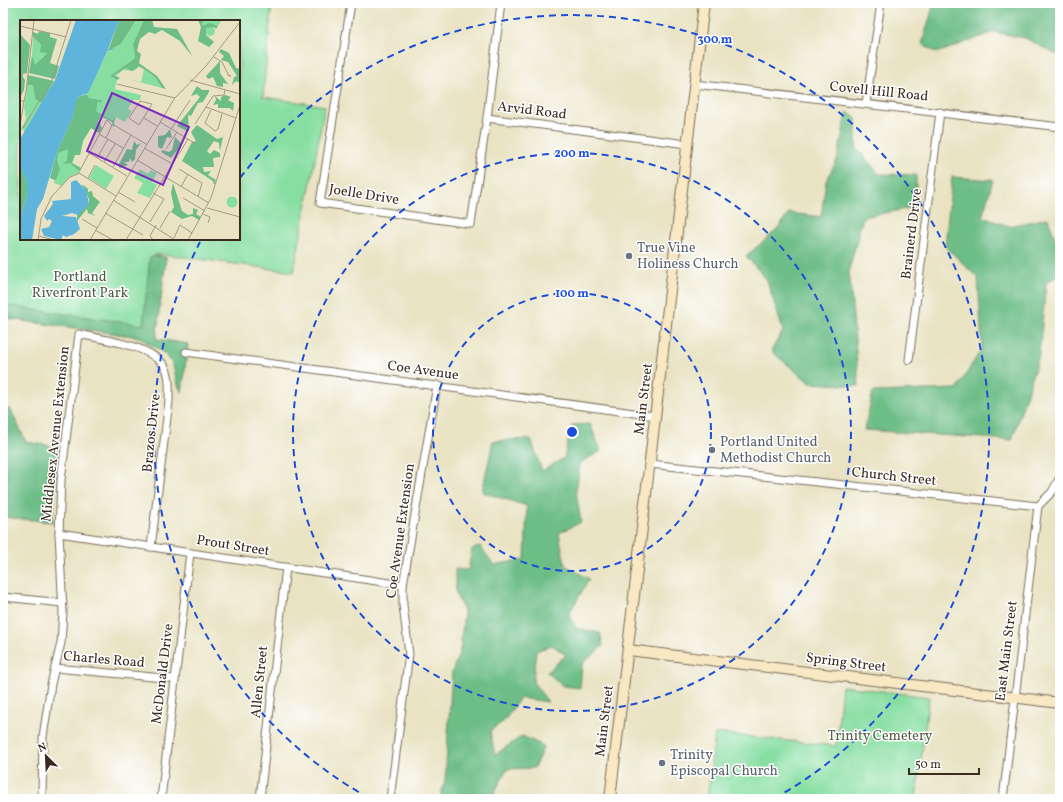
<svg xmlns="http://www.w3.org/2000/svg" width="1063" height="802" viewBox="0 0 1063 802" font-family="Vollkorn,serif">
  <style>
    .green { fill: #87dea1; stroke: #618460; fill-rule: evenodd }
    .forest { fill: #6dbd87; stroke: #547452 }
    .lines { fill: none; stroke-linecap: round; stroke-linejoin: round }
    .street-casing { stroke: #786b58; stroke-width: 9 }
    .secondary-casing { stroke: #786b58; stroke-width: 12 }
    .street { stroke: #fff; stroke-width: 7 }
    .secondary { stroke: #f8e8c3; stroke-width: 10 }
    .ring { fill: none; stroke: #1d4ed8; stroke-width: 2; stroke-dasharray: 7 5 }
    .worship-dot { fill: #6b7280; stroke: #fff; stroke-width: 1.5 }
    .labels { text-anchor: middle; dominant-baseline: central; stroke-width: 3; stroke-linejoin: round; paint-order: stroke }
    .street-label { font-size: 14px; fill: #3b2a1e; stroke: #fff }
    .worship-label { font-size: 14px; fill: #5b616d; stroke: #fff; text-anchor: start }
    .park-label { font-size: 14px; fill: #526045; stroke: #fff }
    .inset-road { fill: none; stroke: #a39981; stroke-width: 1 }
    .view { fill: #7b2cbf; fill-opacity: 0.15; stroke: #7b2cbf; stroke-width: 2 }
    .inset-edge { fill: none; stroke: #3b2a1e; stroke-width: 2 }
    .centre { fill: #1d4ed8; stroke: #fff; stroke-width: 2 }
    .ring-label { font-size: 12px; text-anchor: middle; font-weight: bold; fill: #1d4ed8; stroke: #fff; stroke-width: 3; stroke-linejoin: round; paint-order: stroke }
  </style>
  <rect width="100%" height="100%" fill="#fff"/>
  <filter id="ink" filterUnits="userSpaceOnUse"><feTurbulence type="fractalNoise" baseFrequency=".025" numOctaves="2"/><feDisplacementMap in="SourceGraphic" scale="8" xChannelSelector="R" yChannelSelector="G"/><feConvolveMatrix kernelMatrix="1 2 1 2 8 2 1 2 1" color-interpolation-filters="sRGB"/></filter>
  <filter id="wash" filterUnits="userSpaceOnUse"><feTurbulence type="fractalNoise" baseFrequency=".012" numOctaves="4" result="noise"/><feDisplacementMap in="SourceGraphic" scale="16" xChannelSelector="R" yChannelSelector="G"/><feGaussianBlur stdDeviation="0.9" result="paint"/><feColorMatrix in="noise" values="0 0 0 0 0 0 0 0 0 0 0 0 0 0 0 0 0 1.4 0 .05"/><feComposite in="paint" operator="in"/></filter>
  <g filter="url(#wash)">
    <rect width="100%" height="100%" fill="#e9e3c3"/>
    <g class="green">
      <path d="M3 3H272L263 97 325 106 294 272 161 254 155 255 166 257 156 339 188 344 182 392C174 382 177 367 168 357 160 348 148 345 140 337L3 318ZM21 21H239V239H21Z"/>
      <polygon points="842,686 929,697 916,799 707,799 715,733 836,746"/>
    </g>
    <g class="forest">
      <polygon points="934,3 1060,3 1060,53 1055,54 1025,38 994,32 937,53 922,44"/>
      <polygon points="847,112 856,118 856,147 879,174 916,175 916,207 863,217 849,270 859,386 810,383 771,351 783,331 767,280 746,256 777,230 789,213 821,217 826,181 837,160"/>
      <polygon points="952,177 993,180 982,217 1009,226 1048,218 1060,254 1060,274 1046,283 1039,355 1012,440 864,430 873,392 957,389 982,348 978,278 945,246"/>
      <path d="M154 256 166 257 156 339 188 344 182 392C174 382 177 367 168 357 160 348 148 345 140 337L3 318V305L143 325 150 257Z"/>
      <polygon points="3,406 11,410 26,442 60,447 52,522 3,517"/>
      <polygon points="590,424 601,451 580,463 576,492 581,522 559,533 565,565 589,579 569,614 576,628 600,633 603,646 582,664 580,688 563,686 547,672 566,655 552,645 536,651 533,682 548,702 520,698 504,721 490,731 495,755 522,736 544,746 534,768 507,769 491,799 440,799 445,780 452,672 460,651 464,612 456,594 455,569 468,570 472,549 480,546 494,565 525,559 527,506 482,492 493,441 531,439 542,471 564,458 572,425"/>
    </g>
  </g>
  <g filter="url(#ink)">
    <g class="lines">
      <g class="street-casing">
        <g id="street">
          <polyline points="351,3 320,203 471,224 487,118 501,3"/>
          <polyline points="694,84 1060,127"/>
          <polyline points="866,103 881,3"/>
          <polyline points="487,118 687,144"/>
          <polyline points="186,352 656,416"/>
          <polyline points="909,360 940,112"/>
          <polyline points="650,464 1038,506"/>
          <polyline points="1038,506 1052,492 1060,477"/>
          <polyline points="59,533 403,585"/>
          <polyline points="3,597 63,603"/>
          <polyline points="55,668 175,679"/>
          <path d="M42 799 43 737 51 684 61 643 63 612 59 533 61 480 79 334C104 340 146 344 163 364 171 373 169 390 169 401L151 547"/>
          <polyline points="161,799 190,553"/>
          <polyline points="260,799 286,567"/>
          <polyline points="390,799 409,654 403,605 403,585 437,385"/>
          <polyline points="1003,799 1038,506"/>
        </g>
      </g>
      <g class="secondary-casing">
        <g id="secondary">
          <polyline points="628,650 1060,703"/>
          <polyline points="610,799 704,3"/>
        </g>
      </g>
      <use href="#street" class="street"/>
      <use href="#secondary" class="secondary"/>
    </g>
  </g>
  <g class="ring">
    <circle cx="572" cy="432" r="139"/>
    <circle cx="572" cy="432" r="279"/>
    <path d="M369 798A418 418 0 0 1 200 242M240 178A418 418 0 1 1 775 798"/>
  </g>
  <g class="worship-dot">
    <circle cx="629" cy="256" r="4"/>
    <circle cx="712" cy="450" r="4"/>
    <circle cx="662" cy="763" r="4"/>
  </g>
  <g class="labels">
    <g class="street-label">
      <text transform="translate(879 92) rotate(6)">Covell Hill Road</text>
      <text transform="translate(532 111) rotate(7)">Arvid Road</text>
      <text transform="translate(364 195) rotate(9)">Joelle Drive</text>
      <text transform="translate(912 234) rotate(-83)">Brainerd Drive</text>
      <text transform="translate(423 371) rotate(8)">Coe Avenue</text>
      <text transform="translate(644 399) rotate(-83)">Main Street</text>
      <text transform="translate(152 433) rotate(-84)">Brazos Drive</text>
      <text transform="translate(56 434) rotate(-84)">Middlesex Avenue Extension</text>
      <text transform="translate(894 477) rotate(6)">Church Street</text>
      <text transform="translate(401 531) rotate(-82)">Coe Avenue Extension</text>
      <text transform="translate(233 546) rotate(9)">Prout Street</text>
      <text transform="translate(1007 651) rotate(-83)">East Main Street</text>
      <text transform="translate(104 660) rotate(5)">Charles Road</text>
      <text transform="translate(846 663) rotate(7)">Spring Street</text>
      <text transform="translate(163 674) rotate(-83)">McDonald Drive</text>
      <text transform="translate(260 682) rotate(-84)">Allen Street</text>
      <text transform="translate(605 721) rotate(-83)">Main Street</text>
    </g>
    <g class="worship-label">
      <text x="637" y="248">True Vine<tspan x="637" dy="16">Holiness Church</tspan></text>
      <text x="720" y="442">Portland United<tspan x="720" dy="16">Methodist Church</tspan></text>
      <text x="670" y="755">Trinity<tspan x="670" dy="16">Episcopal Church</tspan></text>
    </g>
    <g class="park-label">
      <text x="80" y="277">Portland<tspan x="80" dy="16">Riverfront Park</tspan></text>
      <text x="880" y="736">Trinity Cemetery</text>
    </g>
  </g>
  <g transform="translate(20 20)">
    <rect width="220" height="220" fill="#e9e3c3"/>
    <path d="M116 0H124L113 24 115 38 90 56 97 60 95 69 121 75 120 80H113L108 89 112 91 105 102 96 97 93 107 92 102 81 96 78 101 82 108 79 113 71 108 63 121 60 135H55L52 143 61 148 57 154 50 156 42 166 34 163 35 160 30 158 37 132 53 96 55 82 58 77 64 76 81 82 82 80 69 78 67 74 88 31 101 24ZM183 0H202L198 6 192 4 185 6H182ZM185 11a5 5 0 1 1 10 0a5 5 0 1 1-10 0ZM13 17 28 33 22 37 19 44 14 45 12 35ZM119 46 135 57 142 68 93 55 106 48ZM119 47 124 49 121 62 96 56 103 50 114 51ZM7 65H13L15 79 22 83 5 111 1 109 6 99 4 87ZM76 145 94 156 86 169 69 158ZM120 149 128 154 131 150 137 153 132 162 137 165 130 178 117 173 123 163 114 158ZM206.5 182a5.5 5.5 0 1 1 11 0a5.5 5.5 0 1 1-11 0Z" fill="#87dea1" fill-rule="evenodd"/>
    <path d="M99 0H116L101 24 88 31ZM124 0H132L134 7 157 9 173 37 174 44 173 37 160 21 142 10 135 14 129 12 120 19 117 31 121 34 119 43 137 56 146 69 142 68 135 57 119 46 112 51 106 48 94 55 100 58 97 60 90 56 115 38 113 24ZM178 0H183L182 6 190 3 198 6 196 9 194 7 186 8V15L194 22 189 27 178 21 181 7ZM19 11 30 13V17L37 19 30 43 39 46 35 59 9 53 12 35 15 45 27 33 20 32 21 25 13 17V12L18 14ZM0 14 10 25 7 53 3 54V57L5 60 4 70 0 78ZM201 29 209 33 216 48 220 49V63L216 61 212 65 214 57 217 56 208 42 201 40 204 36 199 32ZM200 41V53L208 64 203 63V67L197 66 193 57 188 59 186 56ZM8 55 34 61 22 83 15 79 13 65H7ZM177 66 182 70H189V72L183 82 178 83 171 96 168 95 169 111H167L157 106 180 77 177 74 171 76ZM67 74 69 78 82 80 81 83 78 81 76 91 92 101 96 97 93 103 95 104 93 107 92 102 81 96 78 101 82 108 79 113 71 108 63 121 60 135H55L52 143 61 148 59 151 50 143 42 144 47 141 48 129 38 133 37 141 40 149 36 160 30 158 37 132 53 96 55 82 58 77ZM205 75 211 77 208 80 214 83 213 91 210 88H198V84L193 85 196 80 195 76 201 81V77ZM177 105 197 119 203 117 200 131 199 123 194 121 187 131 190 134 194 130 200 133V137L193 138 194 147H183L184 152 191 151 188 155 196 160 194 165 193 161 162 141 172 122 176 121 171 112ZM150 109 152 118 147 117 142 129 138 127V116L145 115ZM155 117 161 123 160 127 151 138 141 132 143 130 149 132 152 130ZM114 121 117 125 121 123 116 130 115 139 112 142 110 138 109 142H104L108 145 100 148 98 146 107 129 112 130ZM0 146 7 162V175L0 198ZM153 163 162 191 168 195 173 194V188L178 190 176 194 181 197 179 200 172 196 162 199 151 192 154 187 151 173ZM62 164 68 169V172L72 171 73 176 80 182 72 193 75 196 68 193 67 189 57 201V195L69 184V179Z" fill="#6dbd87"/>
    <path d="M56 0H99L88 29H93L95 30H96H88L68 73 58 77 56 82 53 96 37 132 23 179 17 189 12 220H0V198L7 175V162L0 147V119L35 60ZM56 160 66 170 69 184 58 195 52 193 42 196 56 197 60 209 54 214 46 217 43 215 41 220 24 216 21 209 29 207 32 201 29 199 27 201 24 196 33 184 32 181 51 179V162Z" fill="#5fb4db"/>
    <path class="inset-road" d="M0 6 46 17M194 37 202 42 209 56H211L208 55M170 60 220 74M97 64 155 78M0 81H4L6 72 14 0M120 81 132 84 119 105 109 98ZM186 87 216 98M191 90 185 103 195 111 198 109 202 94M124 98 137 106M140 102 176 124M175 104 193 76 204 75 205 70M5 105 3 108 32 60 51 0M94 105 126 124M0 106 4 81M151 109 170 80M79 114 103 128M124 128 151 143M146 129 157 112M69 133 107 156M77 138 88 119M117 140 189 183M84 142 95 124M93 147 111 115M159 149 182 163 178 177M59 153 96 176M68 158 75 145M161 167 168 154M98 172 115 182M163 178 185 191M93 180 155 220M187 188 220 197M85 193 123 215M183 194 190 197 188 203M62 199 77 208M130 202 144 179 133 173M140 208 150 191M75 210 93 220M19 216 34 220M154 218 160 205 172 213M18 220 21 199 32 176 50 157 58 154 87 100 92 105 86 118M70 220 154 79 186 46 220 2M106 220 168 119M133 220 130 216 136 205M168 220 191 178 220 85"/>
    <path class="view" d="M92 73 169 107 143 165 67 131Z"/>
    <rect width="220" height="220" class="inset-edge"/>
  </g>
  <circle cx="572" cy="432" r="6" class="centre"/>
  <g class="ring-label">
    <text x="715" y="43">300 m</text>
    <text x="572" y="157">200 m</text>
    <text x="572" y="297">100 m</text>
  </g>
  <rect width="1063" height="802" fill="none" stroke="#fff" stroke-width="16"/>
  <g transform="translate(46 756) rotate(336)" stroke="#ffffff" stroke-width="3" paint-order="stroke">
  <path d="M0-3L7 15L0 10L-7 15Z" fill="#3b2a1e"/>
  <text y="-6" font-size="11" font-weight="bold" text-anchor="middle" fill="#3b2a1e">N</text>
  </g>
  <path d="M909 768v6h70v-6" fill="none" stroke="#3b2a1e" stroke-width="2"/>
  <text x="915" y="768" font-size="12" fill="#3b2a1e" stroke="#ffffff" stroke-width="3" paint-order="stroke">50 m</text>
</svg>
